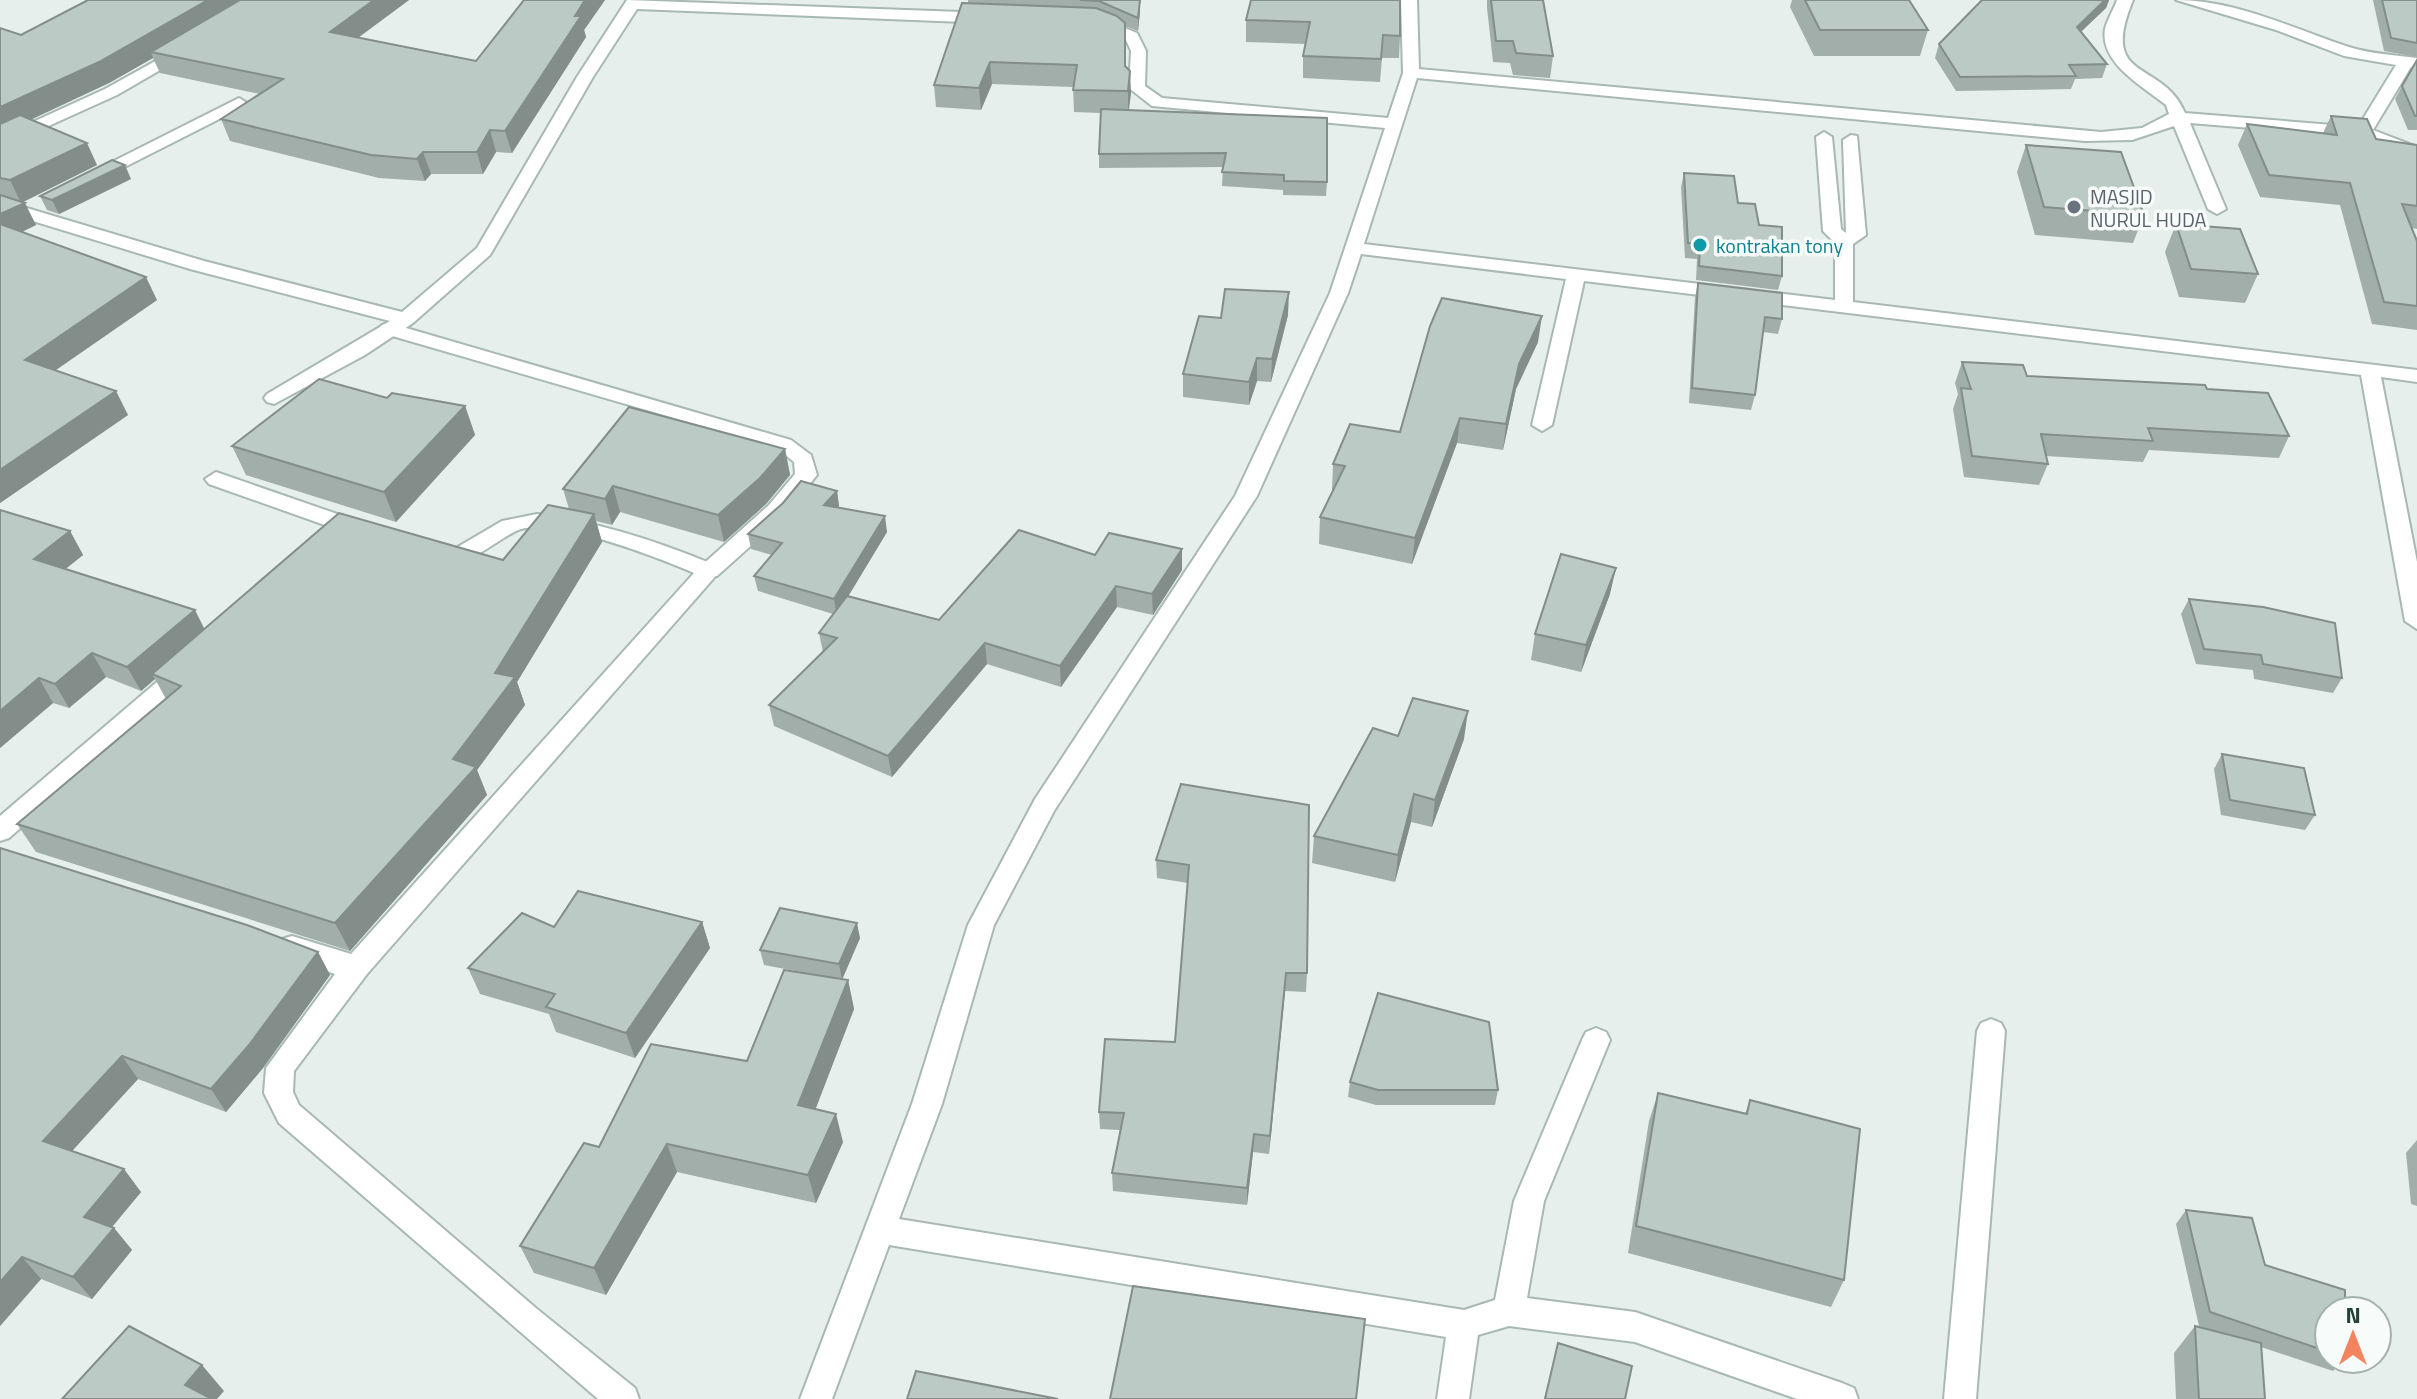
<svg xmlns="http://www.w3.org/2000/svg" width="2417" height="1399" viewBox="0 0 2417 1399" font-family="'Titillium Web',sans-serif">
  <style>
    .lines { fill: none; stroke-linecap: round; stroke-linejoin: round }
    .service-casing { stroke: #a8b8b2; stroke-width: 4 }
    .minor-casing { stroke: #a8b8b2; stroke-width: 4 }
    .service { fill: #fff; fill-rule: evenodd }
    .minor { fill: #fff; fill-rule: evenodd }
    .wall { fill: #a1aea9 }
    .shaded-wall { fill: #838d89 }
    .building { fill: #bbcac4; stroke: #838d89; stroke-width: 2 }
    .worship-dot { fill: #6b7280; stroke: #f7fbf9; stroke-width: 3 }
    .culture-dot { fill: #0f9aa8; stroke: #f7fbf9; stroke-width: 3 }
    .labels { text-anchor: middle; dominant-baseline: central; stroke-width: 7; stroke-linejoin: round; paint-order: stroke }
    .far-worship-label { font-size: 20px; fill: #5b616d; stroke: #f7fbf9; text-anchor: start }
    .far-culture-label { font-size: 20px; fill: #0d838f; stroke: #f7fbf9; text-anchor: start }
  </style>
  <rect width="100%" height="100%" fill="#e6efeb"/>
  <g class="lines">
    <g class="service-casing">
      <polygon id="service" points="389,323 791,440 811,455 817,475 784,516 717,576 701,576 698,571 701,566 768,506 795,474 794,462 777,448 382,333 379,329 382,325"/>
    </g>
    <g class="minor-casing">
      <g id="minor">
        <polygon points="627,0 989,13 997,18 989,23 637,9 593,77 490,255 413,323 365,355 274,404 267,402 264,398 267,394 390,321 190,269 0,211 0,200 204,261 402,312 477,248 577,77"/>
        <path d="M1401 0H1417L1419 69 2101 132 2142 128 2169 114 2166 105C2144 87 2099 63 2105 29 2107 20 2114 9 2117 0H2133C2098 84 2162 58 2185 113L2358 127 2396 65 2344 56 2276 30 2176 0C2236 0 2294 29 2349 47 2370 54 2395 55 2417 58V68L2411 67 2373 130 2417 147V158L2360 137 2190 123 2226 209 2217 214 2208 209 2174 126 2132 140 2085 141 1417 78 1364 244 1835 300V243L1823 231 1816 137 1824 132 1832 137 1841 229 1846 233 1843 140 1851 135 1857 136 1866 235 1853 244V302L2417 370V382L2381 377 2417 562V629L2405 621 2361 375 1584 281 1552 425 1542 431 1532 425 1566 279 1361 254 1348 293 1257 496 1054 811 994 925 942 1104 899 1219 1464 1310 1495 1300 1514 1201 1582 1040 1586 1032 1596 1028 1606 1032 1610 1040 1544 1201 1527 1298 1635 1312 1842 1383 1854 1388 1858 1399H1797L1635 1342 1509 1326 1478 1335 1469 1399H1437L1446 1337 889 1245 832 1399H800L912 1104 968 925 1035 799 1235 496 1330 293 1385 128 1152 106 1129 88 1131 51 1126 40 1089 22 1097 17 1137 33 1146 51 1145 86 1162 98 1388 118 1403 73Z"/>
        <polygon points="179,48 193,51 117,95 0,148 0,137 105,89"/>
        <polygon points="239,98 247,103 245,106 99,180 87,180 84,176"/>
        <polygon points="216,472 369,525 372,530 369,535 353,535 209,484 205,479"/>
        <path d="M537 514C599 522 660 542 717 566L720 571 367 974 294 1071 293 1092 299 1105 537 1309 635 1388 639 1399H598L279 1123 264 1093 266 1068 335 974 282 955 278 947 282 939 292 936 351 954 694 573C657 557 559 519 521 529 500 535 448 587 427 555L430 550 456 548 502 521Z"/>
        <polygon points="186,662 194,664 198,670 194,676 9,838 0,841 0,816 178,664"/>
        <polygon points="1991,1019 2001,1023 2005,1031 1976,1399 1944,1399 1977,1031 1981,1023"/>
      </g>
    </g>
    <use href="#service" class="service"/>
    <use href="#minor" class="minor"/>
  </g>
  <g class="wall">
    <polygon points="409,0 358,38 476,61 524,0 605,0 584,30 586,37 512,153 496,152 483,174 431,174 425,181 379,178 230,141 221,119 260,94 160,73 153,58 109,83 30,120 97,165 23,202 36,225 22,232 157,300 56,370 128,415 0,503 0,28 21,35"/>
    <polygon points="968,0 1140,0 1140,11 1138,31 1125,26 1126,67 1131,93 1129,111 1327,182 1326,196 1283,195 1283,190 1222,186 1223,167 1099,168 1099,154 1101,113 1074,112 1073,87 992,84 981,110 936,107 934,85 968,4"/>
    <polygon points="1251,0 1400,36 1399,58 1382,58 1380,82 1303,78 1303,56 1306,44 1246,42 1246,20"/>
    <polygon points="1487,0 1543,0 1553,56 1550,78 1513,75 1510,63 1493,62 1487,8"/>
    <polygon points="1792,0 1909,0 1928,30 1920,56 1814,56 1790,7"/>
    <polygon points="1982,0 2109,0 2106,8 2081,32 2107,64 2102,78 2075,79 2071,89 1956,91 1935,58 1939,44"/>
    <polygon points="2373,0 2417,0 2417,57 2384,51"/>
    <polygon points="2417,60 2417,130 2408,130 2395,99 2402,86"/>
    <polygon points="2331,116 2376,139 2417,145 2417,229 2412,228 2417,241 2417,330 2372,324 2340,205 2260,197 2238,145 2247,124 2323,133"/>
    <polygon points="2026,145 2144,215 2133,243 2035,235 2017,172"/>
    <polygon points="1684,173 1738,203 1759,225 1782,276 1778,290 1696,280 1697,259 1685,258 1681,187"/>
    <polygon points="131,179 59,214 47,210 40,196"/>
    <polygon points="2176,224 2258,274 2245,303 2179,297 2165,252"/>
    <polygon points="1698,283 1782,319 1778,334 1763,332 1755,395 1751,410 1689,403 1695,297"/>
    <polygon points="1288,315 1271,382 1257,381 1249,405 1183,397 1183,374 1221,318"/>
    <polygon points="1538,342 1516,389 1503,450 1457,443 1412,564 1319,544 1320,517 1333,490 1332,490 1333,464 1400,432"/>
    <polygon points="1962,362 2027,376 2207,389 2289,436 2279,458 2149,450 2143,462 2046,456 2048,464 2039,485 1964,477 1953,409 1958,394 1955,383"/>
    <polygon points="387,398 465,406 475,435 396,522 246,475 232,446"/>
    <polygon points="785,449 790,475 766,504 724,542 620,512 612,525 596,521 602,542 517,682 525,705 477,770 487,795 350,951 36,852 17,824 166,699 155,679 141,691 106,677 69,708 53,703 0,748 70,531 83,555 65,569 205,629 503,560 569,509 563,489"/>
    <polygon points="837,491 839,506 838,508 887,532 848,596 939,620 1095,555 1182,549 1182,570 1153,615 1117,607 1061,687 987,664 892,777 774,726 769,705 823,652 819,633 833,614 758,591 754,576 772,555 751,549 748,534"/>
    <polygon points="1610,594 1581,672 1531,660 1535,634"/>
    <polygon points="2189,599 2342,678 2333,693 2254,679 2253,670 2196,664 2181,614"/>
    <polygon points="1398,736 1464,739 1432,827 1411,822 1395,882 1312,863 1314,836"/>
    <polygon points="2222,754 2315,815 2305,830 2221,815 2214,769"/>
    <polygon points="1181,784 1307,973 1306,992 1285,991 1269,1154 1253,1152 1247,1205 1113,1191 1112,1173 1120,1130 1100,1129 1099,1112 1175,1042 1188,883 1157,878 1156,860"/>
    <polygon points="0,848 318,952 330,975 263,1068 226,1112 138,1079 72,1151 141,1192 112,1227 114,1228 132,1250 92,1299 41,1279 0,1326"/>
    <polygon points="702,922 710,948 635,1058 556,1032 549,1014 480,994 468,968 554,927"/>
    <polygon points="860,938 842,979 848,980 854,1009 815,1109 843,1142 816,1203 677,1172 606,1295 534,1273 520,1246 599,1147 747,1061 827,977 764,965 760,950"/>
    <polygon points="1350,1082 1498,1090 1495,1105 1376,1105 1348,1097"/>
    <polygon points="1658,1093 1745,1114 1750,1100 1844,1280 1831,1307 1628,1253 1649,1121"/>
    <polygon points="2417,1140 2417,1206 2411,1204 2406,1153"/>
    <polygon points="2186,1210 2329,1311 2329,1359 2344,1359 2333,1371 2261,1347 2265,1399 2176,1399 2174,1353 2195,1326 2215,1332 2199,1326 2176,1224"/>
    <polygon points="1558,1343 1625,1399 1544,1399"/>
  </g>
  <g class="shaded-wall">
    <polygon points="208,0 252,0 151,52 153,58 109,83 0,134 0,107"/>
    <polygon points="374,0 409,0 337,53 330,32"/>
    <polygon points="585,0 605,0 584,30 586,37 512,153 505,131 575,16"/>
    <polygon points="1140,0 1140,11 1138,31 1138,18"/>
    <polygon points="2105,0 2109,0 2106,8 2072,40 2077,27"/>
    <polygon points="990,62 992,84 981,110 979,88"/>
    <polygon points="1130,71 1131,93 1128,113 1128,91"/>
    <polygon points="490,130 496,152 483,174 477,152"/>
    <polygon points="87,143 97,165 21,203 10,180"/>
    <polygon points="423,152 431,174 425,181 417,159"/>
    <polygon points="125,165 131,179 59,214 52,200"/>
    <polygon points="25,203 36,225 0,242 0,214"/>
    <polygon points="146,277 157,300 37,383 25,360"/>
    <polygon points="1289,292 1288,315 1271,382 1272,359"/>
    <polygon points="1542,316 1538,342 1516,389 1503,450 1506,424 1519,364"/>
    <polygon points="1257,358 1257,381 1249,405 1249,382"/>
    <polygon points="116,391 128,415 0,503 0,470"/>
    <polygon points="465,406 475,435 396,522 384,492"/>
    <polygon points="1460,418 1457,443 1412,564 1415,538"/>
    <polygon points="785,449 790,475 766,504 724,542 718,515"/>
    <polygon points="613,486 620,512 612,525 605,499"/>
    <polygon points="837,491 839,506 827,520 824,505"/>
    <polygon points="594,514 602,542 517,682 525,705 477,770 487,795 350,951 335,923 453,759 495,673"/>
    <polygon points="885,516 887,532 837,615 834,599"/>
    <polygon points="70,531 83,555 48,583 34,559"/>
    <polygon points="1182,549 1182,570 1153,615 1152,594"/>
    <polygon points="1616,568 1610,594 1581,672 1586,645"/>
    <polygon points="1116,586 1117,607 1061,687 1060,666"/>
    <polygon points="195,610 207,634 152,674 155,679 141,691 127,667"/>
    <polygon points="985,643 987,664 892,777 888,756"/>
    <polygon points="92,653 106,677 69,708 55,684"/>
    <polygon points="39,678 53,703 0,748 0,711"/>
    <polygon points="1468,711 1464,739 1432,827 1435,800"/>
    <polygon points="1414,794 1411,822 1395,882 1398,855"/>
    <polygon points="702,922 710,948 635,1058 626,1033"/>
    <polygon points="857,923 860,938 842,980 839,964"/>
    <polygon points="318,952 330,975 263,1068 226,1112 211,1089"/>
    <polygon points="1286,973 1285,991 1269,1154 1270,1136"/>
    <polygon points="848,980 854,1009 806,1134 798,1105"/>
    <polygon points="122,1056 138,1079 61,1163 43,1141"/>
    <polygon points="836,1114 843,1142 816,1203 808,1175"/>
    <polygon points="1254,1134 1253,1152 1247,1205 1247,1188"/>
    <polygon points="667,1144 677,1172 606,1295 594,1268"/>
    <polygon points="124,1169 141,1192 102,1239 84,1217"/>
    <polygon points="114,1228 132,1250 92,1299 73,1277"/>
    <polygon points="22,1257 41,1279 0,1326 0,1282"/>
    <polygon points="202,1365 224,1391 217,1399 197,1399 185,1385"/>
  </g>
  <g class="building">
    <polygon points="88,0 208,0 99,62 0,107 0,28 21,35"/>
    <polygon points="240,0 374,0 330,32 476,61 524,0 585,0 575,16 581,16 505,131 490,130 477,152 423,152 417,159 371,155 221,119 283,79 151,52"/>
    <polygon points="1080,0 1140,0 1138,18 1099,1"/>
    <polygon points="1251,0 1400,0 1400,36 1383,35 1381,59 1303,56 1310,22 1246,20"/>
    <polygon points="1491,0 1543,0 1553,56 1516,53 1513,41 1496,41"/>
    <polygon points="1805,0 1909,0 1928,30 1820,30"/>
    <polygon points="1982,0 2105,0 2077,27 2107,64 2069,65 2076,76 1960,77 1939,44"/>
    <polygon points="2382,0 2417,0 2417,43 2391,38"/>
    <polygon points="962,3 1096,8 1117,16 1125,23 1125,66 1130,71 1128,91 1073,90 1077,65 990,62 979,88 934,85"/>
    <polygon points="2417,60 2417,116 2415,116 2402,86"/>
    <polygon points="1101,109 1327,118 1327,182 1284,181 1284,175 1222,172 1226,153 1099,154"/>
    <polygon points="20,115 87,143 10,180 0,178 0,124"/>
    <polygon points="2331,116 2367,119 2376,139 2417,145 2417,206 2402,204 2417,241 2417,306 2384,302 2350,183 2269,175 2247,124 2337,135"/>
    <polygon points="2026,145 2121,152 2144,215 2044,207"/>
    <polygon points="112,160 125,165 52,200 40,196"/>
    <polygon points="1684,173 1734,176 1738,203 1755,204 1759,225 1782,227 1782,276 1699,266 1700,244 1688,243"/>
    <polygon points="0,195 25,203 0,214"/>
    <polygon points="0,224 146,277 25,360 116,391 0,470"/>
    <polygon points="2176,224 2240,229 2258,274 2191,269"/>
    <polygon points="1698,283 1782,293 1782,319 1765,317 1755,395 1692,388"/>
    <polygon points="1225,289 1289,292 1272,359 1257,358 1249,382 1183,374 1199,316 1221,318"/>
    <polygon points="1442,298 1542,316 1519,364 1506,424 1460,418 1415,538 1320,517 1345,466 1333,464 1350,424 1400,432 1430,326"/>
    <polygon points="1962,362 2023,365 2027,376 2205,385 2207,389 2268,393 2289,436 2148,428 2153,441 2041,434 2048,464 1972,456 1961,388 1971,389"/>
    <polygon points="319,379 387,398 392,393 465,406 384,492 232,446"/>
    <polygon points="629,407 785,449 760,478 718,515 613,486 605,499 563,489"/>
    <polygon points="801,481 837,491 824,505 885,516 834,599 754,576 782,543 748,534 783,503"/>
    <polygon points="548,505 594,514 495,673 515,677 453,759 476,767 335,923 17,824 181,686 152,674 339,513 503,560"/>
    <polygon points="0,510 70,531 34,559 195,610 127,667 92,653 55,684 39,678 0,711"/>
    <polygon points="1019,530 1095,555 1109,533 1182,549 1152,594 1116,586 1060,666 985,643 888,756 769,705 837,638 819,633 847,596 939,620"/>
    <polygon points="1561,554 1616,568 1586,645 1535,634"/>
    <polygon points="2189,599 2263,607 2335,623 2342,678 2263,664 2261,655 2204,649"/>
    <polygon points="1413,698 1468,711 1435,800 1414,794 1398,855 1314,836 1373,728 1398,736"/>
    <polygon points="2222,754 2304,768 2315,815 2230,800"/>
    <polygon points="1181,784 1309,805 1307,973 1286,973 1270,1136 1254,1134 1247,1188 1112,1173 1124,1113 1099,1112 1105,1039 1175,1042 1189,865 1156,860"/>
    <polygon points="0,848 247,925 318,952 249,1045 211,1089 122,1056 43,1141 124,1169 84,1217 114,1228 73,1277 22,1257 0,1282"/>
    <polygon points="578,891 702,922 626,1033 546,1007 555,994 468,968 522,913 554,927"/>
    <polygon points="780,908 857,923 839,964 760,950"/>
    <polygon points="784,970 848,980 798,1105 836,1114 808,1175 667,1144 594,1268 520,1246 584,1143 599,1147 651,1044 747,1061"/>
    <polygon points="1378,993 1489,1022 1498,1090 1378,1090 1350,1082"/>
    <polygon points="1658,1093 1747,1114 1750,1100 1860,1129 1844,1280 1636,1226"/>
    <polygon points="2186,1210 2252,1218 2265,1265 2345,1290 2345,1311 2329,1311 2329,1352 2210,1312"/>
    <polygon points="1133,1286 1365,1319 1356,1399 1110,1399"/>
    <polygon points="129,1326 202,1365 185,1385 212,1399 62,1399"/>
    <polygon points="2195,1326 2261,1343 2265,1399 2199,1399"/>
    <polygon points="1558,1343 1632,1366 1625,1399 1545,1399"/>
    <polygon points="916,1371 1058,1399 907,1399"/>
  </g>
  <circle class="worship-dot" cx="2074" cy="207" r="8"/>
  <circle class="culture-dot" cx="1700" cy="245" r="8"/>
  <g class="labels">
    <g class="far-worship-label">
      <text x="2090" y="196">MASJID<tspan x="2090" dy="23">NURUL HUDA</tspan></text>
    </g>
    <g class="far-culture-label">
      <text x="1716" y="245">kontrakan tony</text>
    </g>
  </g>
  <g transform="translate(2353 1335)"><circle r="38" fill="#f7fbf9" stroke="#a3b1ad" stroke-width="2"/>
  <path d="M0-6L14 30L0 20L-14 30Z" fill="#f4845f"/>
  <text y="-12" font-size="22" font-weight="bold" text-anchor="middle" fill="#24423a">N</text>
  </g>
</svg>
